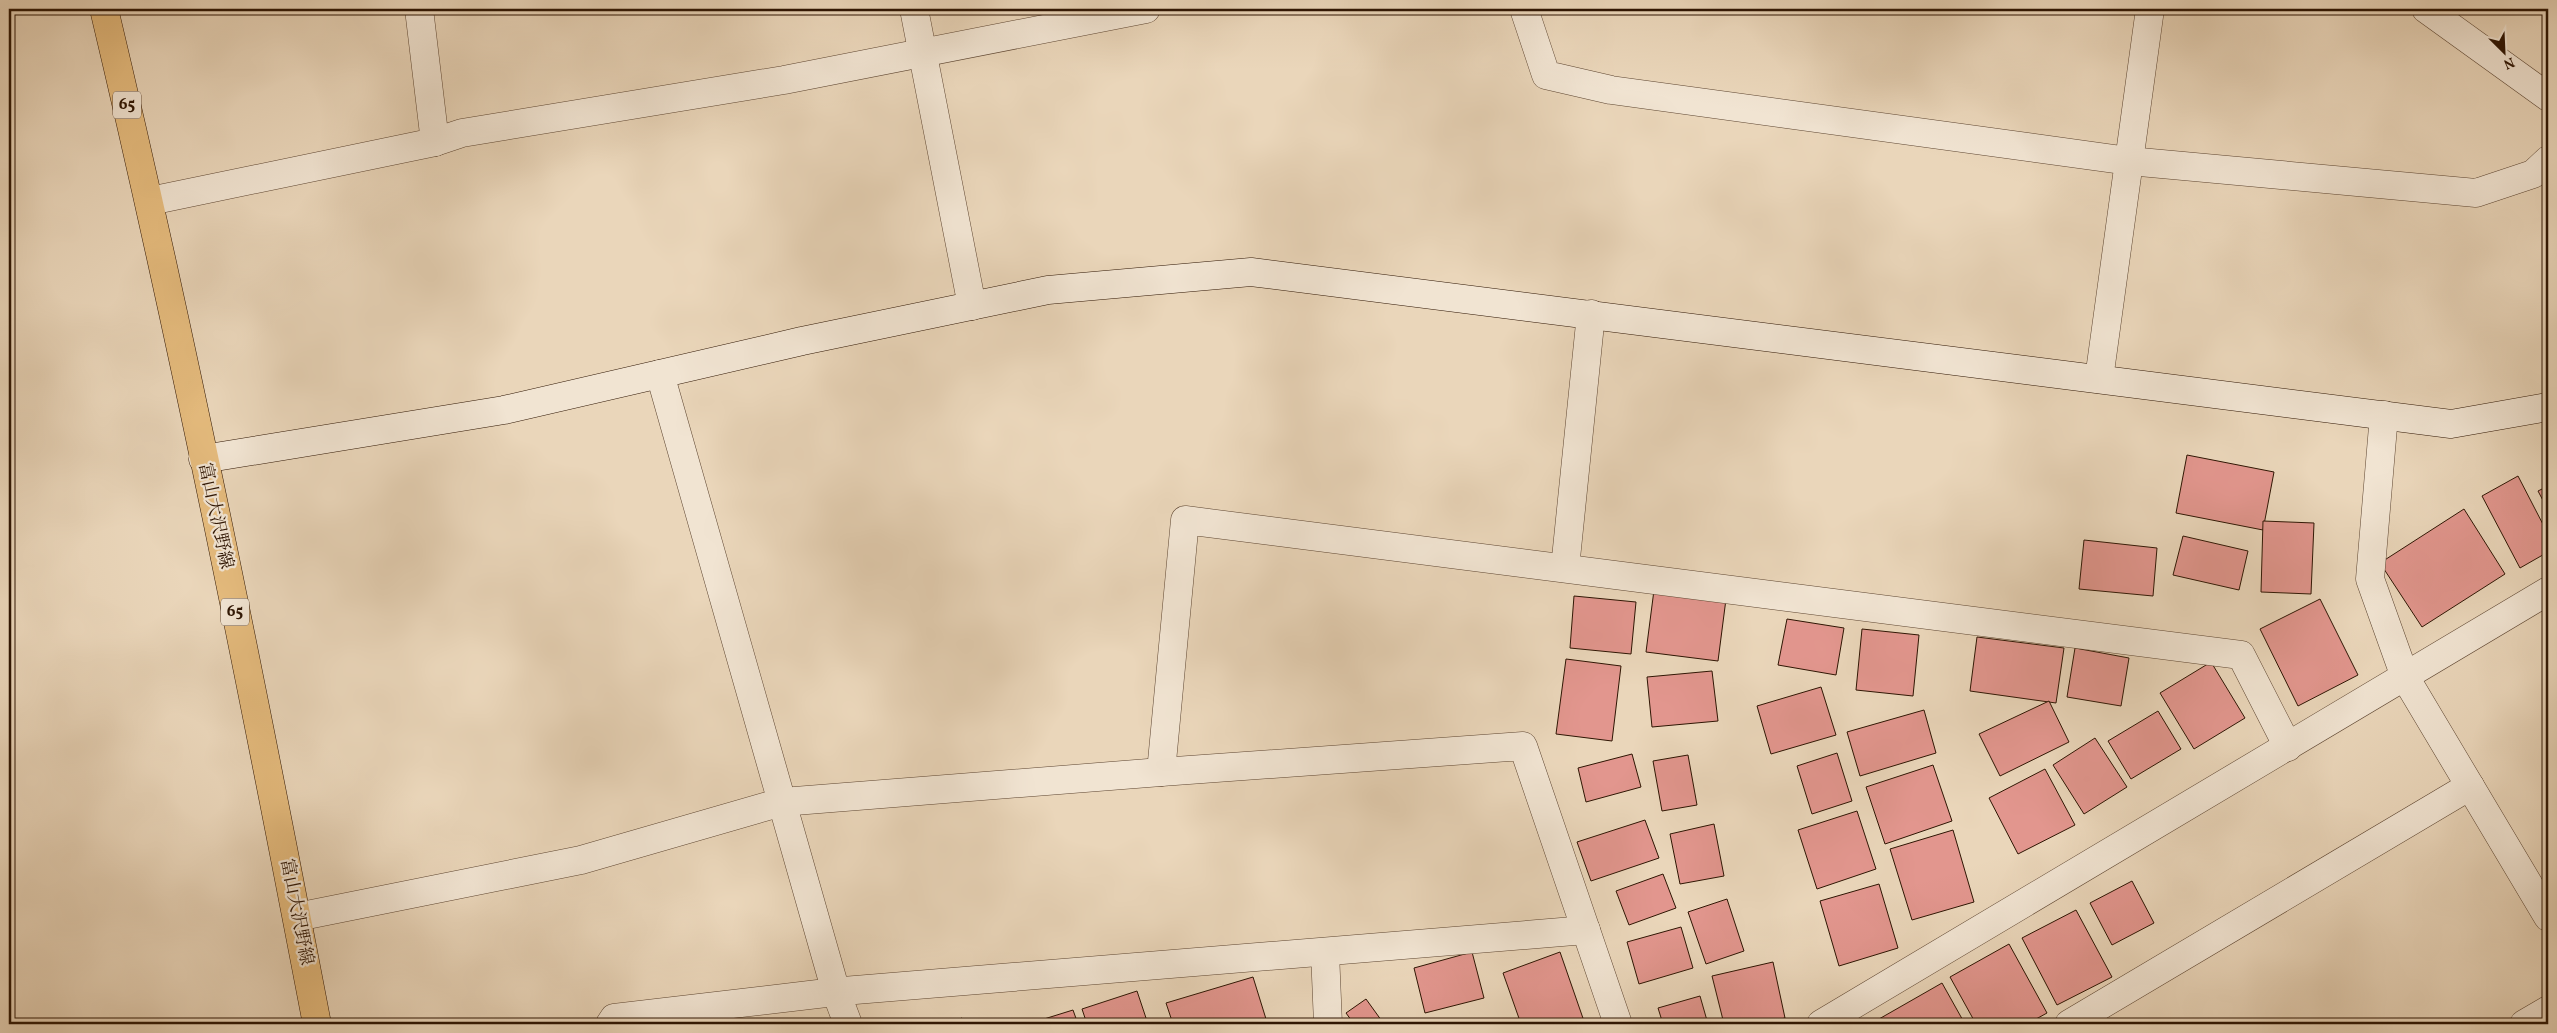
<svg xmlns="http://www.w3.org/2000/svg" width="2557" height="1033" viewBox="0 0 2557 1033" font-family="Vollkorn,'Noto Serif JP',serif">
  <style>
    .building { fill: #e2968e; stroke: #2e1503 }
    .lines { fill: none; stroke-linecap: round; stroke-linejoin: round }
    .street-casing { stroke: #5d4531; stroke-width: 29 }
    .secondary-casing { stroke: #2e1503; stroke-width: 29 }
    .primary-casing { stroke: #2e1503; stroke-width: 29 }
    .street { stroke: #f1e4d2; stroke-width: 28 }
    .secondary { stroke: #f1e4d2; stroke-width: 28 }
    .primary { stroke: #e5bb7d; stroke-width: 28 }
    .labels { text-anchor: middle; dominant-baseline: central; stroke-width: 4.5; stroke-linejoin: round; paint-order: stroke }
    .shield { fill: #f1e4d2; stroke: #685341; stroke-width: 1 }
    .shield-label { font-size: 16px; font-weight: bold; fill: #2e1503 }
    .street-label { font-size: 18px; fill: #2e1503; stroke: #f1e4d2 }
  </style>
  <rect width="100%" height="100%" fill="#ead6ba"/>
  <filter id="stains"><feTurbulence type="fractalNoise" baseFrequency=".004" numOctaves="4"/><feColorMatrix values="0 0 0 0 .2 0 0 0 0 .09 0 0 0 0 .02 0 0 0 .5 -.17"/></filter>
  <radialGradient id="worn" r=".72"><stop offset=".6" stop-color="#630" stop-opacity="0"/><stop offset="1" stop-color="#630" stop-opacity=".3"/></radialGradient>
  <g class="building">
    <polygon points="2187,455 2274,472 2263,530 2176,513"/>
    <polygon points="2518,476 2548,534 2548,552 2520,568 2482,496"/>
    <polygon points="2548,486 2548,510 2538,491"/>
    <polygon points="2464,509 2505,574 2422,627 2380,563"/>
    <polygon points="2263,521 2314,523 2311,594 2261,592"/>
    <polygon points="2183,536 2248,551 2239,590 2173,575"/>
    <polygon points="2084,540 2157,548 2153,596 2079,589"/>
    <polygon points="1654,590 1726,599 1718,661 1646,652"/>
    <polygon points="1574,596 1636,602 1631,654 1570,648"/>
    <polygon points="2320,599 2358,675 2298,706 2260,629"/>
    <polygon points="1787,619 1844,628 1836,675 1778,665"/>
    <polygon points="1862,629 1919,635 1913,696 1856,690"/>
    <polygon points="1977,637 2064,648 2056,703 1970,691"/>
    <polygon points="2075,648 2129,658 2121,706 2067,697"/>
    <polygon points="1566,659 1621,666 1612,741 1556,734"/>
    <polygon points="2211,662 2245,718 2194,749 2160,693"/>
    <polygon points="1712,671 1718,721 1652,727 1647,677"/>
    <polygon points="1821,687 1836,735 1771,754 1757,706"/>
    <polygon points="2049,701 2069,742 2000,776 1979,734"/>
    <polygon points="1924,710 1936,753 1860,776 1847,732"/>
    <polygon points="2158,711 2181,749 2131,779 2108,741"/>
    <polygon points="2095,738 2127,787 2084,814 2053,765"/>
    <polygon points="1837,753 1852,801 1812,814 1797,766"/>
    <polygon points="1632,754 1641,787 1586,802 1578,768"/>
    <polygon points="1688,755 1697,805 1662,811 1653,761"/>
    <polygon points="1933,765 1952,821 1885,844 1866,787"/>
    <polygon points="2045,769 2075,825 2018,854 1989,798"/>
    <polygon points="1857,811 1876,869 1817,889 1798,830"/>
    <polygon points="1645,820 1659,858 1591,881 1577,842"/>
    <polygon points="1714,824 1724,876 1680,884 1670,834"/>
    <polygon points="1953,830 1974,902 1912,920 1890,849"/>
    <polygon points="1663,874 1676,908 1629,925 1616,891"/>
    <polygon points="2132,881 2154,923 2112,945 2090,903"/>
    <polygon points="1879,884 1898,948 1839,966 1820,901"/>
    <polygon points="1727,899 1744,951 1706,964 1688,912"/>
    <polygon points="2076,910 2112,977 2057,1005 2022,938"/>
    <polygon points="1681,927 1693,968 1639,984 1627,942"/>
    <polygon points="2009,944 2047,1013 2027,1024 1976,1024 1950,977"/>
    <polygon points="1472,952 1484,998 1425,1013 1414,968"/>
    <polygon points="1560,952 1585,1024 1521,1024 1503,973"/>
    <polygon points="1773,962 1785,1018 1759,1024 1724,1024 1712,976"/>
    <polygon points="1253,977 1266,1019 1249,1024 1173,1024 1166,1003"/>
    <polygon points="1942,983 1965,1024 1882,1024 1879,1019"/>
    <polygon points="1137,991 1148,1024 1087,1024 1082,1009"/>
    <polygon points="1700,996 1708,1024 1663,1024 1658,1008"/>
    <polygon points="1366,999 1384,1024 1354,1024 1346,1013"/>
    <polygon points="1073,1010 1078,1024 1028,1024"/>
    <polygon points="962,1018 964,1024 945,1024"/>
  </g>
  <g class="lines">
    <g class="street-casing">
      <g id="street">
        <polyline points="419,9 435,142"/>
        <polyline points="914,9 972,306"/>
        <polyline points="1524,9 1546,75 1611,90 2129,161 2476,193 2533,174 2548,160"/>
        <polyline points="2426,9 2548,97"/>
        <polyline points="150,201 435,142 462,133 784,80 1146,9"/>
        <polyline points="660,374 836,992 848,1024"/>
        <polyline points="2099,379 2150,9"/>
        <polyline points="2384,415 2370,579 2405,677 2548,917"/>
        <polyline points="1565,568 1591,314"/>
        <polyline points="1161,772 1523,746 1618,1024"/>
        <polyline points="297,917 581,860 782,802 1161,772 1185,520 2241,655 2288,747"/>
        <polyline points="1325,952 1328,1024"/>
        <polyline points="610,1024 614,1018 843,991 1586,930"/>
        <polyline points="1821,1024 2548,591"/>
        <polyline points="2069,1024 2470,786"/>
        <polyline points="2524,1024 2548,1010"/>
      </g>
    </g>
    <g class="secondary-casing">
      <polyline id="secondary" points="203,459 504,410 802,341 1048,290 1251,272 2451,424 2548,407"/>
    </g>
    <g class="primary-casing">
      <path id="primary" d="M104 9C184 345 252 685 317 1024"/>
    </g>
    <use href="#street" class="street"/>
    <use href="#secondary" class="secondary"/>
    <use href="#primary" class="primary"/>
  </g>
  <g class="labels">
    <g class="shield">
      <rect x="113" y="91.5" width="28" height="27" rx="4"/>
      <rect x="221" y="598.5" width="28" height="27" rx="4"/>
    </g>
    <g class="shield-label">
      <text x="127" y="105">65</text>
      <text x="235" y="612">65</text>
    </g>
    <g class="street-label">
      <text transform="translate(215 516) rotate(78)">富山大沢野線</text>
      <text transform="translate(296 912) rotate(79)">富山大沢野線</text>
    </g>
  </g>
  <rect width="2557" height="1033" fill="none" stroke="#ead6ba" stroke-width="30"/>
  <rect x="10" y="10" width="2537" height="1013" fill="none" stroke="#2e1503" stroke-width="2.5"/>
  <rect x="15" y="15" width="2527" height="1003" fill="none" stroke="#2e1503"/>
  <g transform="translate(2504 52) rotate(156)" stroke="#f1e4d2" stroke-width="4" paint-order="stroke">
  <path d="M0-4L9 19L0 12L-9 19Z" fill="#2e1503"/>
  <text y="-8" font-size="14" font-weight="bold" text-anchor="middle" fill="#2e1503">N</text>
  </g>
  <rect width="100%" height="100%" filter="url(#stains)"/>
  <rect width="100%" height="100%" fill="url(#worn)"/>
</svg>
